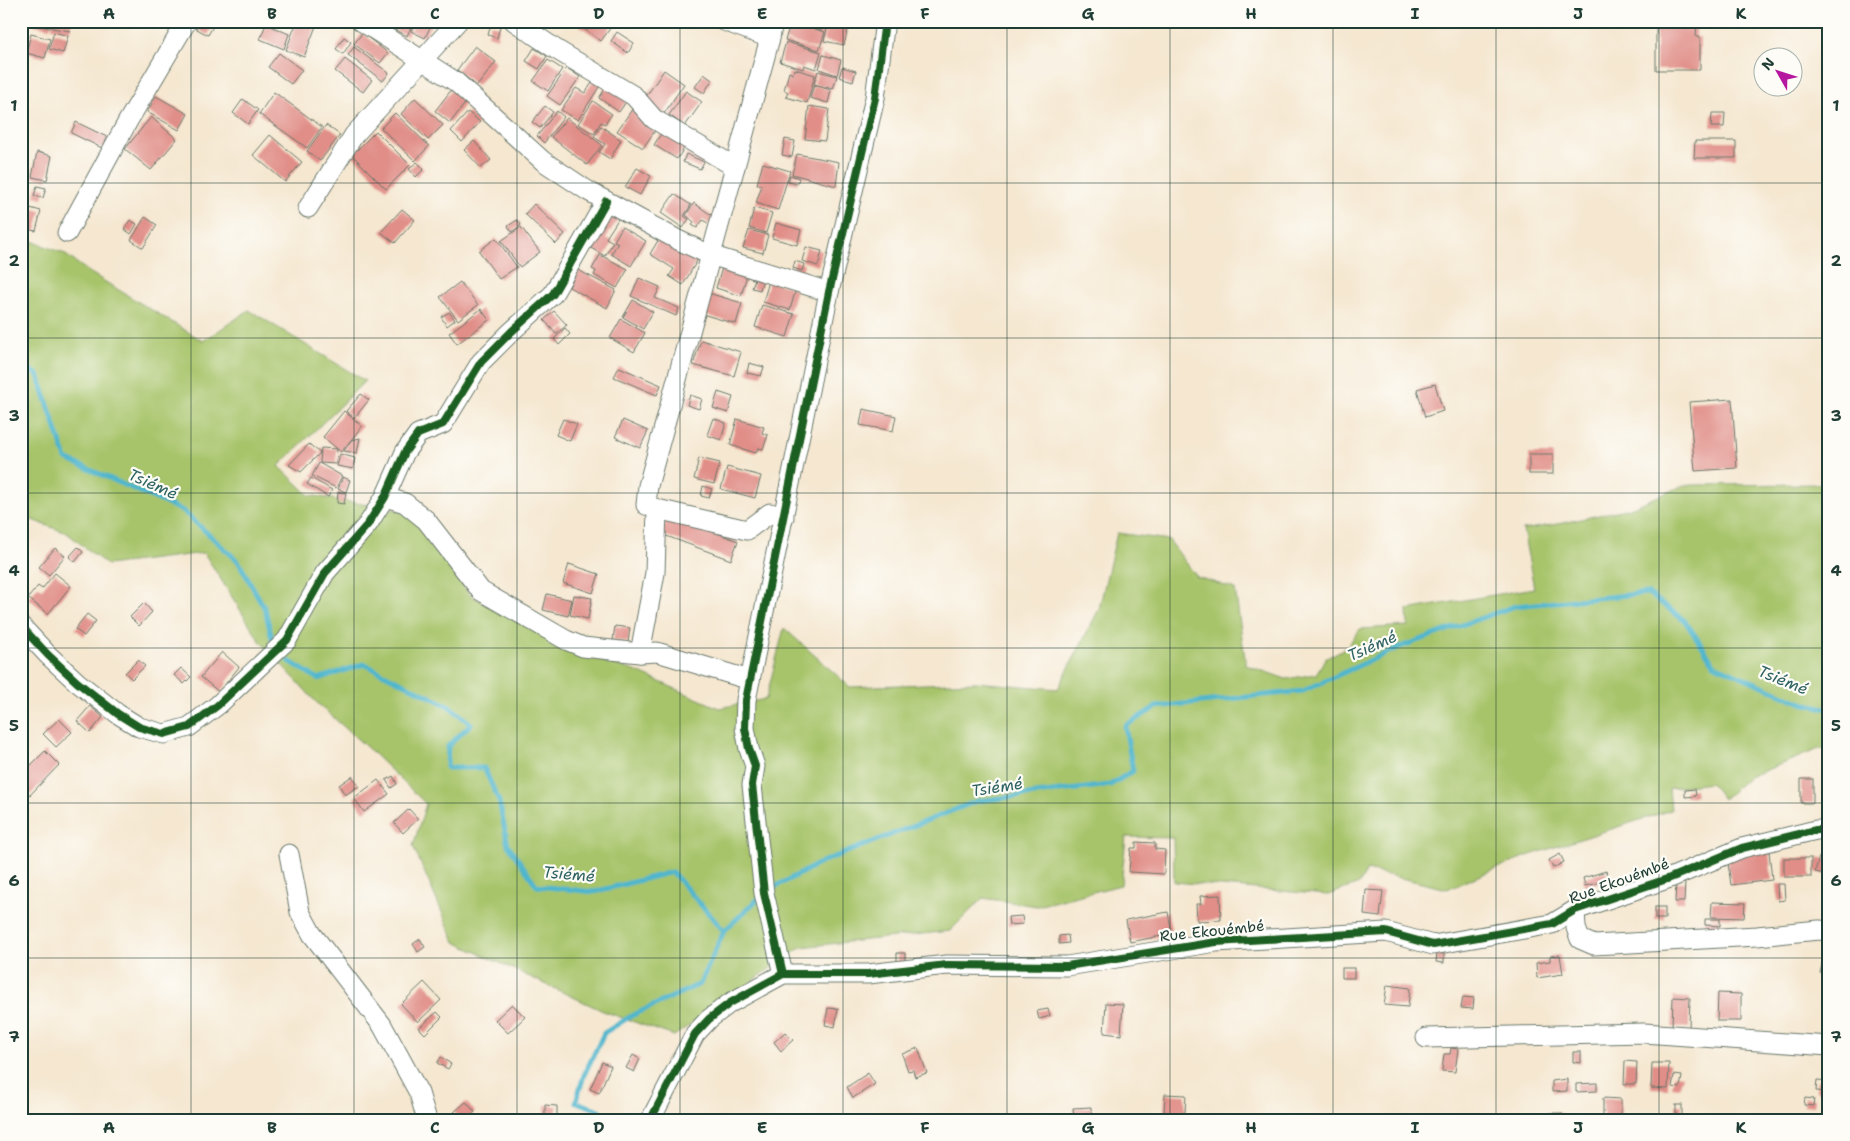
<svg xmlns="http://www.w3.org/2000/svg" width="1850" height="1141" viewBox="0 0 1850 1141" font-family="'Shantell Sans',sans-serif">
  <style>
    .green { fill: #a7c46b; stroke: #638050 }
    .lines { fill: none; stroke-linecap: round; stroke-linejoin: round }
    .stream { stroke: #4fb6cd; stroke-width: 5 }
    .building { fill: #e18e88 }
    .street-casing { stroke: #6a786b; stroke-width: 21 }
    .street { stroke: #fff; stroke-width: 19 }
    .cycleway-casing { stroke: #fdfcf7; stroke-width: 11 }
    .cycleway { stroke: #1b5e20; stroke-width: 8 }
    .grid { fill: none; stroke: #1f3d34; stroke-width: 1; stroke-opacity: 0.55 }
    .labels { text-anchor: middle; dominant-baseline: central; stroke-width: 4.5; stroke-linejoin: round; paint-order: stroke }
    .street-label { font-size: 15px; fill: #1f3d34; stroke: #fdfcf7 }
    .water-label { font-size: 16px; font-style: italic; fill: #2d6162; stroke: #fdfcf7 }
    .neatline { fill: none; stroke: #1f3d34; stroke-width: 2 }
    .grid-label { font-size: 16px; text-anchor: middle; font-weight: bold; fill: #1f3d34 }
  </style>
  <rect width="100%" height="100%" fill="#fdfcf7"/>
  <filter id="ink" filterUnits="userSpaceOnUse"><feTurbulence type="fractalNoise" baseFrequency=".02" numOctaves="2"/><feDisplacementMap in="SourceGraphic" scale="10" xChannelSelector="R" yChannelSelector="G"/><feConvolveMatrix kernelMatrix="1 2 1 2 8 2 1 2 1" color-interpolation-filters="sRGB"/></filter>
  <filter id="wash" filterUnits="userSpaceOnUse"><feTurbulence type="fractalNoise" baseFrequency=".0096" numOctaves="4" result="noise"/><feDisplacementMap in="SourceGraphic" scale="20" xChannelSelector="R" yChannelSelector="G"/><feGaussianBlur stdDeviation="1.12" result="paint"/><feColorMatrix in="noise" values="0 0 0 0 0 0 0 0 0 0 0 0 0 0 0 0 0 1.4 0 .05"/><feComposite in="paint" operator="in"/></filter>
  <g filter="url(#wash)">
    <rect width="100%" height="100%" fill="#f5e7d0"/>
    <polygon class="green" points="21,237 63,253 89,272 203,341 249,310 365,381 279,466 309,495 409,512 470,595 579,654 635,671 719,708 766,699 784,628 850,687 975,682 1058,689 1099,609 1117,533 1169,540 1197,577 1235,589 1246,665 1286,679 1316,674 1325,659 1347,647 1360,629 1408,626 1407,610 1534,588 1523,530 1563,523 1630,508 1685,485 1829,484 1829,749 1819,749 1749,777 1723,799 1711,783 1669,788 1671,810 1524,857 1447,889 1367,870 1359,884 1328,895 1174,882 1173,838 1126,837 1121,885 1037,906 983,898 950,931 801,947 674,1036 603,1011 455,942 413,846 426,804 371,751 316,702 260,641 204,553 107,565 67,533 21,516"/>
    <g class="lines">
      <g class="stream">
        <polyline points="21,364 38,375 66,459 183,511 238,561 265,609 272,639"/>
        <polyline points="289,661 318,679 364,664 449,706 471,724 448,746 447,768 484,768 499,801 508,845 537,886 594,892 672,872 724,931 760,897"/>
        <polyline points="767,891 824,861 977,801 1110,785 1133,771 1125,726 1156,707 1303,691 1400,647 1515,606 1648,593 1685,621 1715,665 1802,703 1829,709"/>
        <polyline points="596,1120 600,1110 576,1102 584,1075 604,1033 631,1016 700,984 724,931"/>
      </g>
    </g>
    <g id="blocks">
      <g class="building">
        <polygon points="35,21 52,21 50,28 34,25"/>
        <polygon points="53,21 72,21 70,31 52,28"/>
        <polygon points="199,21 215,23 208,35 195,28"/>
        <polygon points="297,21 318,21 304,57 286,50"/>
        <polygon points="394,21 414,21 407,36 391,28"/>
        <polygon points="416,21 433,21 425,38 411,31"/>
        <polygon points="583,21 602,21 611,27 601,41 580,26"/>
        <polygon points="829,21 850,21 844,45 824,41"/>
        <polygon points="851,21 872,21 871,27 851,24"/>
        <polygon points="1656,21 1697,21 1696,37 1700,37 1700,70 1656,70"/>
        <polygon points="791,22 825,32 819,50 785,40"/>
        <polygon points="266,24 289,34 284,49 260,39"/>
        <polygon points="491,24 500,27 497,38 488,35"/>
        <polygon points="54,32 68,36 63,53 49,49"/>
        <polygon points="617,32 634,43 628,53 611,41"/>
        <polygon points="362,33 388,53 380,63 354,44"/>
        <polygon points="31,34 50,39 45,58 26,53"/>
        <polygon points="344,37 351,42 343,54 336,49"/>
        <polygon points="786,42 821,52 816,69 804,65 803,69 780,62"/>
        <polygon points="475,46 496,62 477,86 457,70"/>
        <polygon points="354,47 389,73 383,81 348,55"/>
        <polygon points="534,48 547,56 539,69 526,61"/>
        <polygon points="279,53 302,70 291,84 268,67"/>
        <polygon points="823,55 841,60 837,75 819,69"/>
        <polygon points="345,59 372,80 363,92 335,71"/>
        <polygon points="548,60 562,69 548,91 533,81"/>
        <polygon points="842,67 856,71 853,81 839,77"/>
        <polygon points="567,68 580,77 560,105 547,96"/>
        <polygon points="795,69 815,75 807,103 786,97 788,92 784,90 789,72 793,74"/>
        <polygon points="664,70 684,84 663,115 643,101"/>
        <polygon points="818,71 837,76 833,89 814,84"/>
        <polygon points="704,74 712,80 704,93 695,87"/>
        <polygon points="594,80 601,84 578,120 561,110 576,88 585,93"/>
        <polygon points="814,85 831,90 828,103 810,98"/>
        <polygon points="607,86 628,99 619,112 599,98"/>
        <polygon points="452,89 467,101 450,123 435,111"/>
        <polygon points="686,91 702,102 685,126 669,115"/>
        <polygon points="274,92 322,127 307,148 259,114"/>
        <polygon points="156,96 188,114 179,130 147,112"/>
        <polygon points="415,98 443,125 428,140 401,114"/>
        <polygon points="243,99 258,110 248,124 233,113"/>
        <polygon points="593,101 612,114 605,124 601,122 594,134 578,124"/>
        <polygon points="545,106 553,112 540,128 532,122"/>
        <polygon points="809,106 829,109 825,141 805,139"/>
        <polygon points="633,108 659,125 643,148 617,131"/>
        <polygon points="557,111 564,117 544,143 537,136"/>
        <polygon points="468,112 480,122 462,142 451,131"/>
        <polygon points="395,113 429,146 415,161 381,128"/>
        <polygon points="1712,113 1725,113 1724,127 1711,127"/>
        <polygon points="151,117 177,139 151,170 125,149"/>
        <polygon points="567,118 602,145 587,165 551,137"/>
        <polygon points="76,122 109,138 104,149 71,133"/>
        <polygon points="326,125 340,135 320,161 307,151"/>
        <polygon points="601,126 621,140 610,159 599,152 605,144 594,137"/>
        <polygon points="664,129 687,144 677,159 654,145"/>
        <polygon points="376,131 410,165 386,189 352,155"/>
        <polygon points="270,135 302,162 285,182 253,155"/>
        <polygon points="785,139 795,141 792,157 782,155"/>
        <polygon points="474,141 491,160 481,168 464,150"/>
        <polygon points="1695,141 1736,141 1736,158 1694,158"/>
        <polygon points="37,152 52,156 47,180 32,177"/>
        <polygon points="686,154 704,162 700,169 683,162"/>
        <polygon points="797,154 839,162 836,186 792,174"/>
        <polygon points="417,162 424,169 416,177 409,169"/>
        <polygon points="763,163 790,171 778,210 756,203 762,185 757,184"/>
        <polygon points="637,168 651,176 640,195 625,187"/>
        <polygon points="790,175 799,178 797,184 788,182"/>
        <polygon points="37,186 46,188 43,198 34,196"/>
        <polygon points="674,194 691,205 684,216 689,219 683,228 661,213"/>
        <polygon points="694,203 717,219 712,226 703,220 697,228 692,225 694,222 686,215"/>
        <polygon points="534,204 565,234 556,244 525,214"/>
        <polygon points="26,207 41,211 36,231 21,228"/>
        <polygon points="612,207 622,213 606,238 613,242 605,256 589,247"/>
        <polygon points="754,208 772,213 766,233 749,228"/>
        <polygon points="402,209 415,220 395,243 381,232"/>
        <polygon points="145,217 157,225 143,248 131,240"/>
        <polygon points="130,220 137,224 131,234 124,229"/>
        <polygon points="517,220 521,225 512,232 508,226"/>
        <polygon points="776,223 801,230 797,245 772,238"/>
        <polygon points="521,227 540,252 520,267 501,241"/>
        <polygon points="622,227 646,241 631,266 611,254 618,243 614,241"/>
        <polygon points="749,230 768,235 763,253 743,248"/>
        <polygon points="660,237 698,259 683,285 669,276 674,269 650,254"/>
        <polygon points="496,238 517,267 499,279 479,251"/>
        <polygon points="806,247 822,251 818,266 802,261"/>
        <polygon points="600,255 628,269 617,288 594,275 596,271 592,269"/>
        <polygon points="795,261 804,264 802,271 793,268"/>
        <polygon points="722,268 747,275 741,296 716,288"/>
        <polygon points="578,270 616,290 607,308 569,287"/>
        <polygon points="756,276 763,279 760,290 752,288"/>
        <polygon points="639,278 660,287 655,298 679,308 676,316 631,296"/>
        <polygon points="769,281 796,289 790,310 763,302"/>
        <polygon points="460,282 478,305 458,320 440,297"/>
        <polygon points="708,293 742,303 736,324 702,314"/>
        <polygon points="633,300 653,312 643,329 623,317"/>
        <polygon points="762,305 794,314 787,337 755,327"/>
        <polygon points="481,309 489,320 457,344 449,333"/>
        <polygon points="554,311 567,325 556,334 544,320"/>
        <polygon points="449,312 455,320 447,326 441,317"/>
        <polygon points="621,319 645,333 634,352 610,338"/>
        <polygon points="565,328 570,334 559,345 554,339"/>
        <polygon points="701,340 741,352 734,376 693,365"/>
        <polygon points="749,363 764,367 761,376 747,373"/>
        <polygon points="619,367 661,385 657,395 614,377"/>
        <polygon points="1435,384 1443,411 1425,417 1417,389"/>
        <polygon points="718,392 733,397 728,413 713,408"/>
        <polygon points="361,394 369,400 354,418 346,411"/>
        <polygon points="690,395 702,399 699,409 687,405"/>
        <polygon points="1732,399 1737,468 1695,471 1689,402"/>
        <polygon points="863,409 896,416 893,431 860,425"/>
        <polygon points="344,411 362,426 351,440 360,438 357,453 344,451 351,440 341,452 323,437"/>
        <polygon points="713,418 726,423 721,440 707,435"/>
        <polygon points="563,419 577,424 570,441 556,435"/>
        <polygon points="737,419 764,427 762,433 768,435 763,449 758,448 756,453 730,445"/>
        <polygon points="623,420 648,431 640,448 615,437"/>
        <polygon points="309,444 320,453 301,472 289,465"/>
        <polygon points="321,448 337,449 336,464 320,463"/>
        <polygon points="340,454 355,458 353,469 337,466"/>
        <rect x="1529" y="454" width="24" height="20"/>
        <polygon points="699,458 720,463 714,484 694,479"/>
        <polygon points="319,463 342,476 336,488 312,476"/>
        <polygon points="727,467 761,476 755,498 721,489"/>
        <polygon points="343,477 350,480 346,492 338,489"/>
        <polygon points="311,478 332,490 328,497 307,484"/>
        <polygon points="703,486 712,489 709,498 701,496"/>
        <polygon points="338,492 346,493 344,504 337,503"/>
        <polygon points="668,515 738,541 731,560 661,534"/>
        <polygon points="78,547 83,552 75,562 69,557"/>
        <polygon points="55,548 65,556 49,575 39,567"/>
        <polygon points="569,564 599,574 593,593 563,583"/>
        <polygon points="55,573 71,586 48,614 28,598 38,586 42,589"/>
        <polygon points="547,594 572,600 568,616 543,610"/>
        <polygon points="574,595 592,598 588,619 570,615"/>
        <polygon points="144,603 152,612 139,626 130,617"/>
        <polygon points="87,614 96,621 84,636 75,629"/>
        <polygon points="615,626 630,628 628,642 613,640"/>
        <polygon points="222,652 239,667 226,683 227,684 220,693 201,677"/>
        <polygon points="138,660 145,666 132,679 125,673"/>
        <polygon points="181,668 191,677 184,684 174,675"/>
        <polygon points="90,706 103,717 90,733 77,721"/>
        <polygon points="59,719 72,732 56,747 43,734"/>
        <polygon points="45,751 59,765 30,795 21,786 21,775"/>
        <polygon points="352,776 359,786 345,795 339,785"/>
        <polygon points="393,776 397,784 391,788 386,780"/>
        <rect x="1801" y="779" width="12" height="24"/>
        <polygon points="378,780 389,794 364,812 354,798"/>
        <polygon points="1695,789 1696,796 1685,797 1685,790"/>
        <polygon points="409,809 418,819 403,833 394,823"/>
        <polygon points="1136,842 1155,843 1155,849 1165,850 1164,874 1129,872 1131,848 1136,848"/>
        <polygon points="1769,851 1772,880 1731,885 1727,856"/>
        <polygon points="1560,854 1564,862 1553,868 1549,860"/>
        <polygon points="1819,857 1829,860 1829,875 1815,872"/>
        <rect x="1784" y="858" width="27" height="19"/>
        <polygon points="1606,871 1608,880 1585,886 1583,878"/>
        <polygon points="1676,882 1685,882 1684,902 1675,902"/>
        <polygon points="1777,884 1784,884 1785,900 1778,901"/>
        <polygon points="1366,890 1383,891 1380,917 1364,915"/>
        <polygon points="1220,895 1221,920 1197,921 1196,904 1201,904 1200,896"/>
        <polygon points="1712,902 1745,903 1744,918 1711,917"/>
        <rect x="1655" y="907" width="10" height="12"/>
        <polygon points="1168,912 1172,934 1130,942 1126,920"/>
        <polygon points="1022,916 1023,924 1009,925 1008,917"/>
        <polygon points="1705,919 1720,919 1720,926 1705,925"/>
        <polygon points="1068,935 1069,943 1059,944 1059,936"/>
        <polygon points="420,939 425,947 418,952 413,944"/>
        <polygon points="1826,947 1829,947 1829,975 1820,973"/>
        <polygon points="897,953 905,953 905,965 897,964"/>
        <polygon points="1437,953 1444,954 1444,963 1436,962"/>
        <polygon points="1560,955 1563,974 1537,978 1536,963 1550,961 1550,956"/>
        <rect x="1342" y="968" width="12" height="10"/>
        <polygon points="424,982 441,1000 418,1022 401,1004"/>
        <polygon points="1387,985 1410,988 1408,1007 1384,1005"/>
        <polygon points="1718,993 1741,994 1741,1021 1717,1021"/>
        <polygon points="1463,997 1474,998 1473,1009 1461,1008"/>
        <polygon points="1673,997 1690,998 1689,1028 1672,1027"/>
        <polygon points="1106,1003 1123,1004 1121,1035 1104,1033"/>
        <polygon points="512,1004 525,1017 508,1033 495,1020"/>
        <polygon points="828,1008 838,1009 835,1027 825,1025"/>
        <polygon points="1048,1009 1050,1016 1039,1019 1037,1011"/>
        <polygon points="437,1012 442,1017 425,1034 419,1028"/>
        <polygon points="785,1032 793,1040 781,1051 774,1042"/>
        <polygon points="918,1048 927,1073 915,1077 913,1070 908,1071 902,1054"/>
        <polygon points="1451,1048 1458,1049 1455,1072 1442,1071 1444,1054 1450,1054"/>
        <polygon points="1573,1052 1581,1052 1581,1063 1573,1062"/>
        <polygon points="633,1055 640,1059 634,1072 626,1068"/>
        <polygon points="441,1057 451,1064 448,1069 437,1063"/>
        <polygon points="1625,1061 1637,1062 1636,1084 1624,1084"/>
        <polygon points="602,1062 611,1066 599,1093 590,1089"/>
        <polygon points="1652,1063 1669,1063 1668,1089 1651,1088"/>
        <polygon points="868,1073 875,1084 853,1098 847,1087"/>
        <polygon points="1674,1075 1682,1076 1680,1088 1672,1087"/>
        <polygon points="1567,1079 1567,1091 1552,1092 1552,1081"/>
        <polygon points="1817,1080 1829,1081 1829,1092 1816,1091"/>
        <polygon points="1597,1083 1597,1091 1576,1092 1576,1084"/>
        <polygon points="1165,1094 1186,1095 1185,1113 1164,1112"/>
        <polygon points="1603,1098 1621,1099 1621,1120 1603,1120"/>
        <polygon points="1805,1098 1814,1099 1813,1106 1804,1105"/>
        <polygon points="466,1102 475,1112 466,1120 461,1120 454,1112"/>
        <polygon points="545,1105 557,1106 557,1116 545,1116"/>
        <rect x="1676" y="1105" width="6" height="13"/>
        <polygon points="1091,1107 1092,1120 1074,1120 1073,1108"/>
        <rect x="1550" y="1113" width="12" height="7"/>
      </g>
    </g>
  </g>
  <g filter="url(#ink)">
    <use href="#blocks" fill-opacity="0" stroke="#6a786b" stroke-width="1"/>
    <g class="lines">
      <g class="street-casing">
        <g id="street">
          <polyline points="361,21 456,82 543,161 588,191 678,240 710,255 829,292"/>
          <polyline points="514,21 557,50 634,96 654,119 735,167"/>
          <polyline points="724,21 770,38"/>
          <polyline points="308,208 354,135 458,21"/>
          <polyline points="67,233 128,121 187,21"/>
          <polyline points="385,497 405,503 426,520 481,591 566,640 583,647 640,653 657,652 750,680"/>
          <polyline points="657,509 747,530 770,513 784,517"/>
          <polyline points="21,626 48,655 77,682 118,714 139,727 164,734 189,727 218,705 287,640 325,573 368,524 385,497 405,452 418,434 443,424 481,362 511,332 553,294 606,201"/>
          <polyline points="640,653 655,573 657,509 646,505 648,486 770,38 773,21"/>
          <polyline points="289,854 300,912 312,934 382,1025 419,1093 427,1120"/>
          <polyline points="1575,910 1576,928 1580,939 1594,945 1757,936 1819,930 1829,931"/>
          <polyline points="783,974 764,893 752,785 755,766 749,749 745,728 746,700 829,292 875,98 885,21"/>
          <polyline points="1426,1038 1644,1033 1829,1046"/>
          <polyline points="652,1120 653,1115 695,1034 709,1019 730,1003 783,974 868,974 947,965 1067,966 1216,942 1386,932 1433,945 1552,924 1575,910 1670,878 1742,848 1816,830 1829,830"/>
        </g>
      </g>
      <use href="#street" class="street"/>
      <g class="cycleway-casing">
        <g id="cycleway">
          <polyline points="21,626 48,655 77,682 118,714 139,727 164,734 189,727 218,705 287,640 325,573 368,524 385,497 405,452 418,434 443,424 481,362 511,332 553,294 606,201"/>
          <polyline points="783,974 764,893 752,785 755,766 749,749 745,728 746,700 829,292 875,98 885,21"/>
          <polyline points="652,1120 653,1115 695,1034 709,1019 730,1003 783,974 868,974 947,965 1067,966 1216,942 1386,932 1433,945 1552,924 1575,910 1670,878 1742,848 1816,830 1829,830"/>
        </g>
      </g>
      <use href="#cycleway" class="cycleway"/>
    </g>
  </g>
  <path class="grid" d="M191 21V1120M354 21V1120M517 21V1120M680 21V1120M843 21V1120M1007 21V1120M1170 21V1120M1333 21V1120M1496 21V1120M1659 21V1120M21 183H1829M21 338H1829M21 493H1829M21 648H1829M21 803H1829M21 958H1829"/>
  <g class="labels">
    <g class="street-label">
      <text transform="translate(1619 881) rotate(-20)">Rue Ekouémbé</text>
      <text transform="translate(1212 931) rotate(-6)">Rue Ekouémbé</text>
    </g>
    <g class="water-label">
      <text transform="translate(153 484) rotate(24)">Tsiémé</text>
      <text transform="translate(1372 646) rotate(-24)">Tsiémé</text>
      <text transform="translate(1783 680) rotate(22)">Tsiémé</text>
      <text transform="translate(997 787) rotate(-9)">Tsiémé</text>
      <text transform="translate(569 874) rotate(5)">Tsiémé</text>
    </g>
  </g>
  <rect width="1850" height="1141" fill="none" stroke="#fdfcf7" stroke-width="55"/>
  <g transform="translate(1778 72) rotate(309)"><circle r="24" fill="#fdfcf7" stroke="#a4b0a9"/>
  <path d="M0-4L9 19L0 12L-9 19Z" fill="#b5179e"/>
  <text y="-8" font-size="14" font-weight="bold" text-anchor="middle" fill="#1f3d34">N</text>
  </g>
  <rect x="28" y="28" width="1794" height="1086" class="neatline"/>
  <g class="grid-label">
    <text x="109" y="19">A</text>
    <text x="272" y="19">B</text>
    <text x="435" y="19">C</text>
    <text x="599" y="19">D</text>
    <text x="762" y="19">E</text>
    <text x="925" y="19">F</text>
    <text x="1088" y="19">G</text>
    <text x="1251" y="19">H</text>
    <text x="1415" y="19">I</text>
    <text x="1578" y="19">J</text>
    <text x="1741" y="19">K</text>
    <text x="14" y="111">1</text>
    <text x="1836" y="111">1</text>
    <text x="14" y="266">2</text>
    <text x="1836" y="266">2</text>
    <text x="14" y="421">3</text>
    <text x="1836" y="421">3</text>
    <text x="14" y="576">4</text>
    <text x="1836" y="576">4</text>
    <text x="14" y="731">5</text>
    <text x="1836" y="731">5</text>
    <text x="14" y="886">6</text>
    <text x="1836" y="886">6</text>
    <text x="14" y="1042">7</text>
    <text x="1836" y="1042">7</text>
    <text x="109" y="1133">A</text>
    <text x="272" y="1133">B</text>
    <text x="435" y="1133">C</text>
    <text x="599" y="1133">D</text>
    <text x="762" y="1133">E</text>
    <text x="925" y="1133">F</text>
    <text x="1088" y="1133">G</text>
    <text x="1251" y="1133">H</text>
    <text x="1415" y="1133">I</text>
    <text x="1578" y="1133">J</text>
    <text x="1741" y="1133">K</text>
  </g>
</svg>
